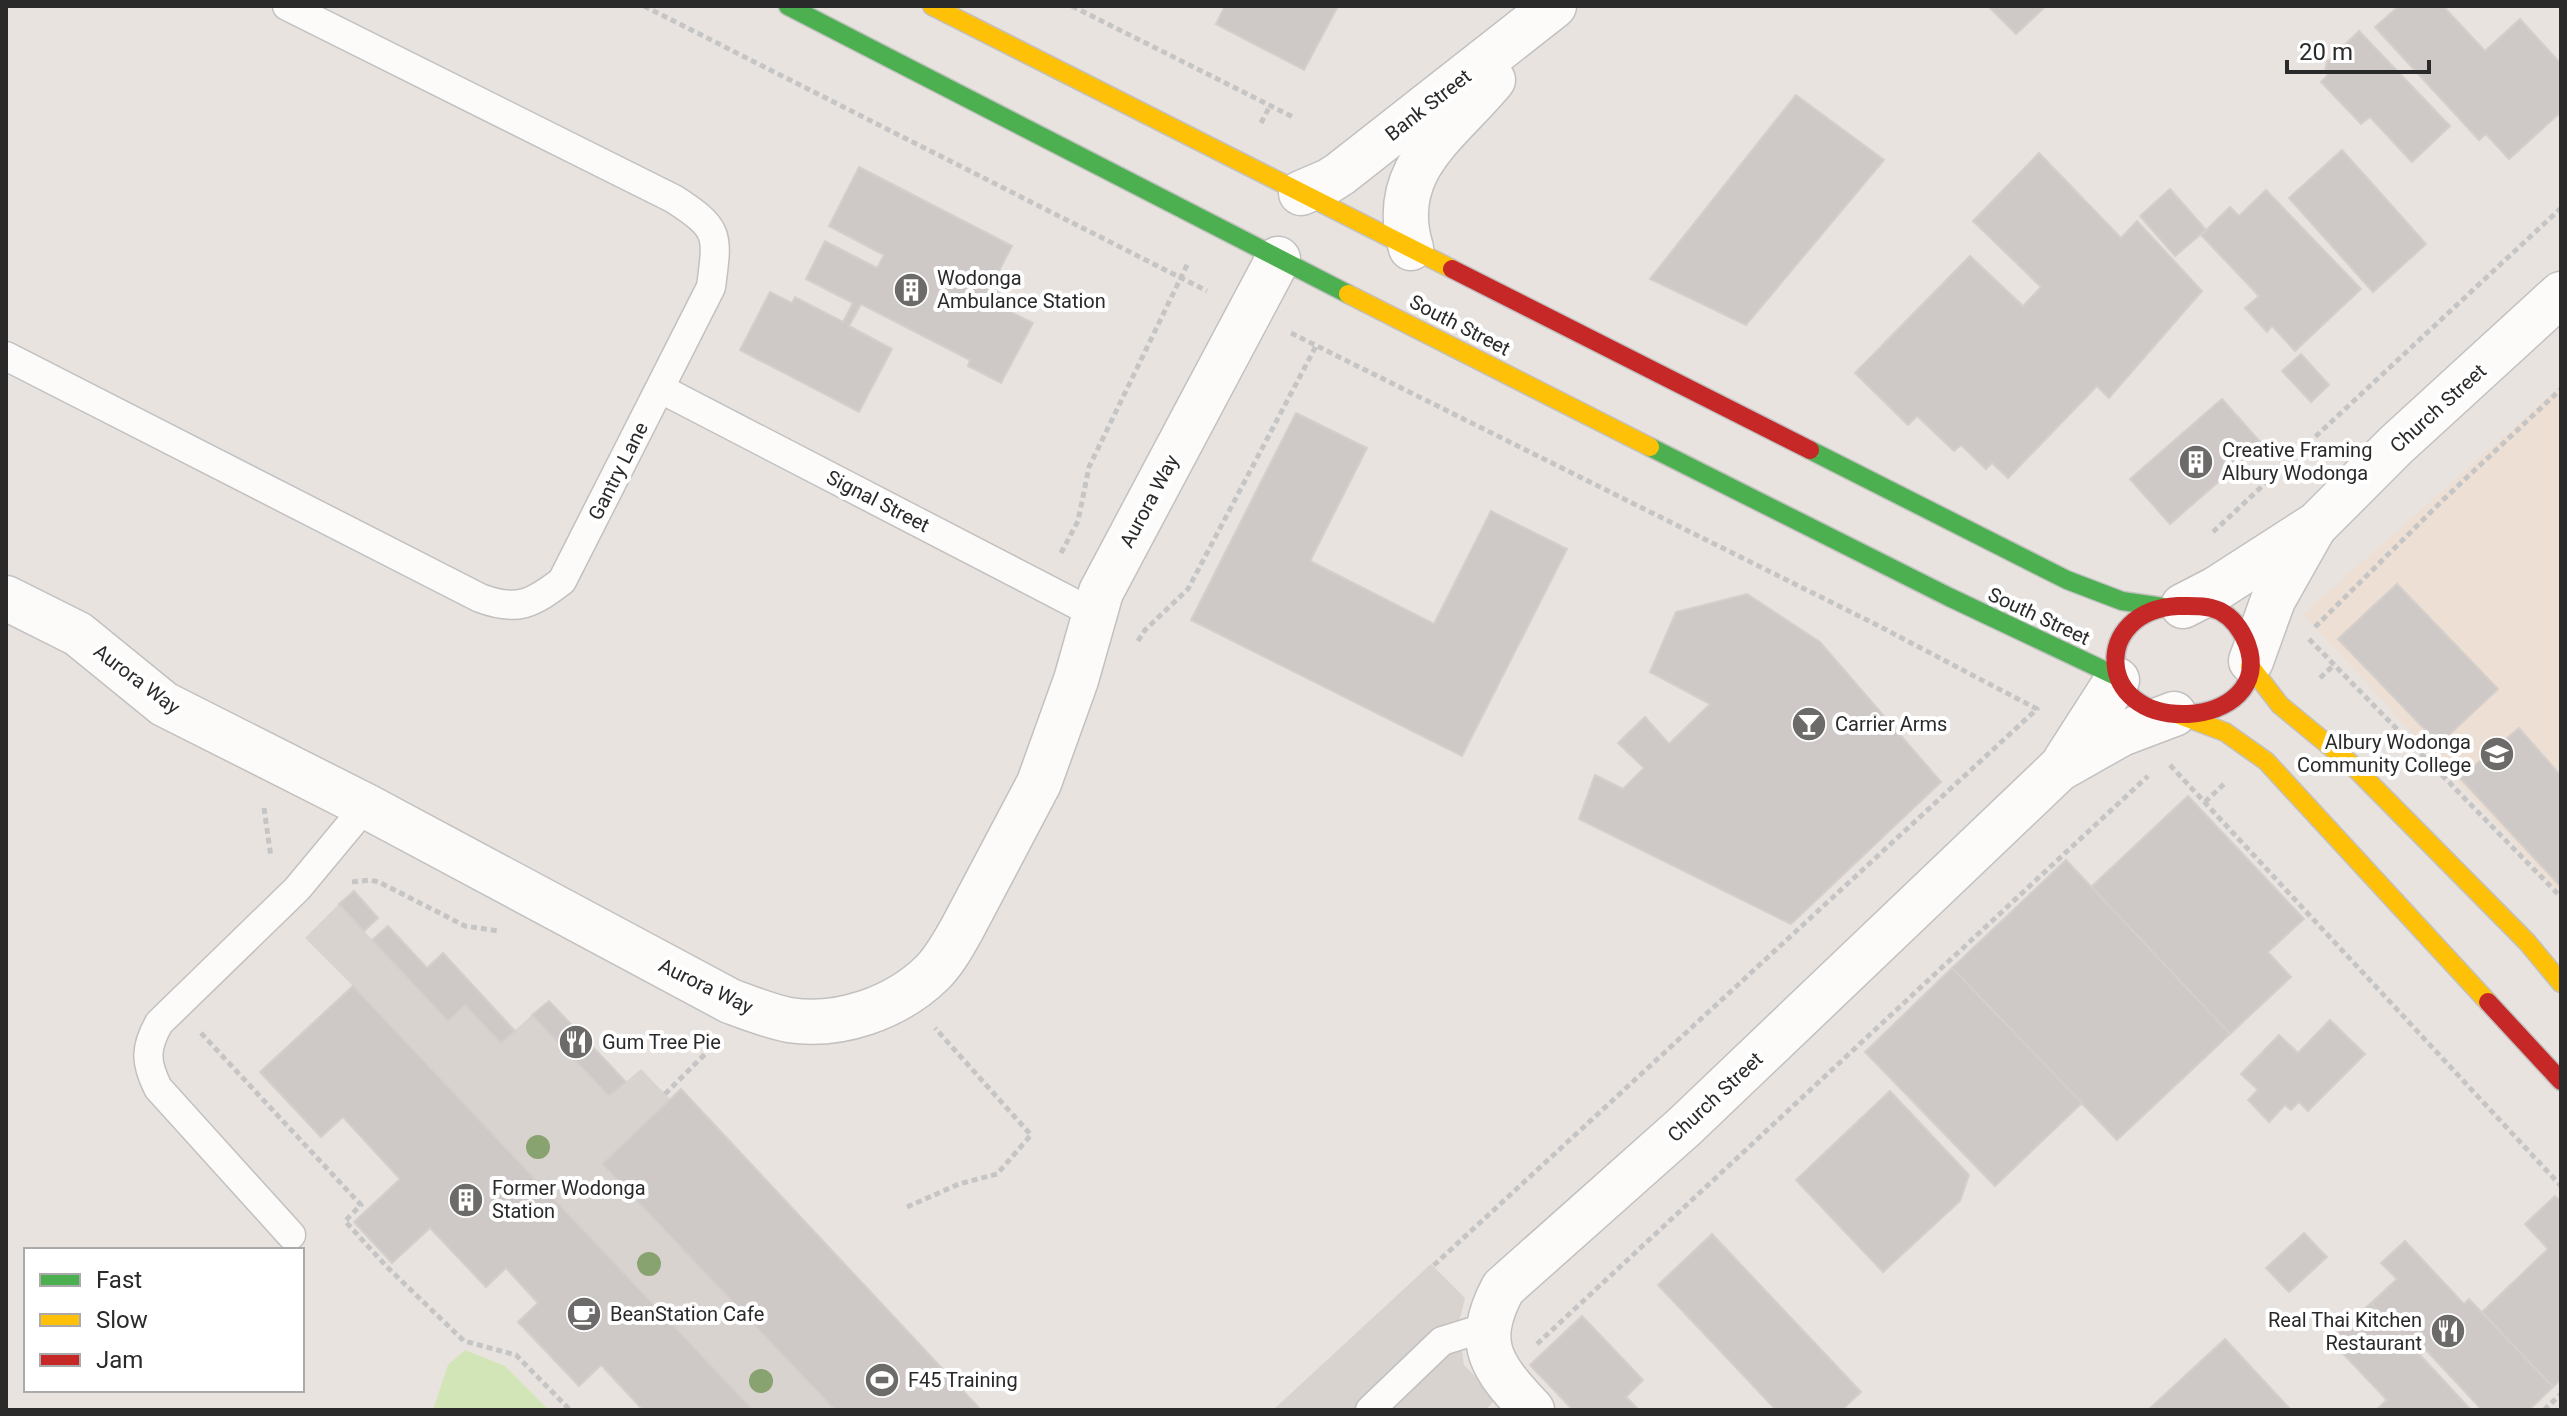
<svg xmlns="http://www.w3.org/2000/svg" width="2567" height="1416" viewBox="0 0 2567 1416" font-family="Roboto,sans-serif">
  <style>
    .education { fill: #eddfd3 }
    .park { fill: #d2e5b6 }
    .plaza { fill: #d9d3cf }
    .building { fill: #cec9c6; stroke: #d4cfcb; stroke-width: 2 }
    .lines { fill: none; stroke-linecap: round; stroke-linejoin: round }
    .lane-casing { stroke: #c2c1c1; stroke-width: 31 }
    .street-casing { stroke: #c2c1c1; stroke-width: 47 }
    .fast-casing { stroke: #c2c1c1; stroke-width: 21 }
    .slow-casing { stroke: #c2c1c1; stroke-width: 21 }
    .jam-casing { stroke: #c2c1c1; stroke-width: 21 }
    .path { stroke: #c6c5c5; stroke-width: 5; stroke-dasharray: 6 4; stroke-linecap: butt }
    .lane { stroke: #fcfbfa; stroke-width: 28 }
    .street { stroke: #fcfbfa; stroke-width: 44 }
    .fast { stroke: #4caf50; stroke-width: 18 }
    .slow { stroke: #ffc107; stroke-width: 18 }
    .jam { stroke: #c62828; stroke-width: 18 }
    .tree { fill: #88a270 }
    .labels { text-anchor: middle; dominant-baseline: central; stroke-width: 8; stroke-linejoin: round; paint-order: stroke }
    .street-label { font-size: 20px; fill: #2a2a2a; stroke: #fff }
    .poi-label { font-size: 20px; fill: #2a2a2a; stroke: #fff; text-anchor: start }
  </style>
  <rect width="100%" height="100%" fill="#e9e3df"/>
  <polygon class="education" points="2561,386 2561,894 2303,614"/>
  <polygon class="park" points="465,1350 505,1366 549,1410 433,1410 448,1365"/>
  <g class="plaza">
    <polygon points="339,904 447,1021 465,1005 501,1043 532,1015 609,1096 641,1069 670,1099 835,1410 753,1410 353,986 305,938"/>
    <polygon points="1431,1264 1465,1298 1458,1326 1464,1365 1497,1398 1485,1410 1273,1410"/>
  </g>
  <g class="building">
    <polygon points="1225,6 1338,6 1304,70 1216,24"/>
    <polygon points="1988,6 2046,6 2016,34"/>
    <polygon points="2399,6 2443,6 2485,51 2520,19 2561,64 2561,112 2509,159 2486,134 2479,140 2375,27"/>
    <polygon points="2359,31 2450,126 2412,162 2370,117 2361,124 2321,82 2328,75 2325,71 2327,62"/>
    <polygon points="1796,95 1884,160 1746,325 1650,279"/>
    <polygon points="2342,150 2426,244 2373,292 2289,198"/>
    <polygon points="2039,153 2121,238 2137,221 2202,291 2109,398 2097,386 2008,478 1992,463 1986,469 1961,445 1954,451 1917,416 1908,425 1855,373 1970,256 2023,306 2041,287 1973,221"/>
    <polygon points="859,167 1012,246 990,288 1005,296 999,306 1033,323 1001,383 968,366 970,360 861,304 849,326 892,349 859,412 740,350 770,292 792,303 795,297 843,322 853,303 806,279 825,241 877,268 884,255 829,226"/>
    <polygon points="2170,189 2206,230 2175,256 2140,216"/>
    <polygon points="2266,190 2361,289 2295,351 2272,326 2267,332 2245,308 2259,296 2201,235 2230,207 2239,216"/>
    <polygon points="2301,354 2329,385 2311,402 2282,371"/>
    <polygon points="2222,399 2262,444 2170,524 2130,479"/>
    <polygon points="1296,413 1367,448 1310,561 1434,624 1491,511 1567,549 1462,756 1191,620"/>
    <polygon points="2397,584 2498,689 2439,744 2338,639"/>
    <polygon points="1747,594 1820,642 1941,782 1791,924 1579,819 1595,775 1623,789 1644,768 1618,743 1645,717 1669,744 1710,704 1650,672 1676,612"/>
    <polygon points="2519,728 2561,776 2561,887 2460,778"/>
    <polygon points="2188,796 2304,919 2268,952 2291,977 2230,1034 2091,887"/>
    <polygon points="2066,860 2230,1034 2117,1140 1952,968"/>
    <polygon points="354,891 378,918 364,931 339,904"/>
    <polygon points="388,926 427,968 443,953 515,1031 501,1043 465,1005 448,1021 372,940"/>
    <polygon points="1952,968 2082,1103 1995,1186 1865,1052"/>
    <polygon points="353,986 753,1410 643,1410 601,1365 579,1386 518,1322 538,1303 506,1268 486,1287 430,1228 392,1263 354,1222 400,1179 343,1117 321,1137 260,1072"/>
    <polygon points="549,1001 626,1082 609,1096 532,1015"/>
    <polygon points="2330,1020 2365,1054 2308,1111 2299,1102 2291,1110 2285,1105 2269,1122 2248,1100 2258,1090 2241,1074 2279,1035 2298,1053"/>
    <polygon points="681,1089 981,1410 835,1410 602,1164"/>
    <polygon points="1890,1091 1969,1175 1960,1201 1883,1272 1796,1180"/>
    <polygon points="2555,1196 2561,1202 2561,1379 2553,1387 2482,1312 2548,1249 2525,1224"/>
    <polygon points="2304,1233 2327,1257 2289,1292 2266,1268"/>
    <polygon points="1712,1234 1861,1392 1842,1410 1776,1410 1658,1285"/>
    <polygon points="2405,1241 2464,1304 2469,1299 2553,1387 2529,1410 2482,1410 2426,1350 2420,1355 2371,1303 2397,1279 2381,1263"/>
    <polygon points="2371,1303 2420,1355 2471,1410 2376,1410 2387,1400 2330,1340"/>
    <polygon points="1582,1316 1643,1380 1626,1397 1639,1410 1573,1410 1530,1365"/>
    <polygon points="2225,1339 2291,1410 2148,1410"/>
  </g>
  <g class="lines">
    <g class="lane-casing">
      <g id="lane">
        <path d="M6 356 480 598C517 612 532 604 562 581L711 287C718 234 720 229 674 199L287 6"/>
        <polyline points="661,389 1095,614"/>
        <path d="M291 1235 158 1088C145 1062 145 1048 159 1023L297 889 366 806"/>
        <polyline points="1370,1410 1442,1341 1487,1327"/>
      </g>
    </g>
    <g class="street-casing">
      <g id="street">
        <polyline points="1301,193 1329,181 1340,174 1554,6"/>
        <path d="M1411 248C1387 170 1449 133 1493 80"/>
        <path d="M6 598 78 634 164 704 366 806 730 1001C749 1008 769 1016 789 1020 839 1028 896 1008 932 973 945 960 954 943 963 927L1039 783 1076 680 1101 592 1278 259"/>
        <polyline points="2183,606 2216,589 2317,524 2396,445 2561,294"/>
        <polyline points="2251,661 2273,600 2313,529"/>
        <polyline points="2065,761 2117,680"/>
        <path d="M1532 1410C1492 1367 1473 1345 1503 1288L1684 1127 2059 769 2121 734 2174 714"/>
      </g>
    </g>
    <g class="fast-casing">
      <g id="fast">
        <polyline points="788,6 1348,294"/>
        <polyline points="1650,447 1949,597 2116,676"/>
        <polyline points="1810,450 2067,580 2122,601 2163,607"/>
      </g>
    </g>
    <g class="slow-casing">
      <g id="slow">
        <polyline points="932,6 1452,269"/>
        <polyline points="1348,294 1650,447"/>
        <polyline points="2250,666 2280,705 2349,762 2527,942 2561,983"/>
        <polyline points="2177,714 2225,732 2266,761 2488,1002"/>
      </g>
    </g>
    <g class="jam-casing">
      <g id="jam">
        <polyline points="1452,269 1810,450"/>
        <path d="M2178 606C2193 606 2207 605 2220 611 2233 618 2242 631 2247 644 2263 687 2227 712 2188 714 2094 718 2092 610 2178 606Z"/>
        <polyline points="2488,1002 2561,1081"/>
      </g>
    </g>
    <g class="path">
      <polyline points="644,6 1207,291"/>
      <polyline points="1072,6 1293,117"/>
      <polyline points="1261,123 1270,106"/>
      <polyline points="1291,333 1875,624 2037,709 1433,1266"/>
      <polyline points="2213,532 2561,208"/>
      <polyline points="1061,553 1078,521 1089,467 1188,263"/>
      <polyline points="2315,627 2444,499 2561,389"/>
      <polyline points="2309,639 2561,897"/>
      <polyline points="1138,641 1145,630 1188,589 1316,346"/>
      <polyline points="2320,678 2334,665"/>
      <polyline points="2170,765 2561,1186"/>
      <polyline points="2205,802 2224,784"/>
      <polyline points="264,808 271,857"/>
      <polyline points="352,882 370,880 379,882 465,926 499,931"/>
      <polyline points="201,1033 361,1205 345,1221 387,1267 464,1341 516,1355 570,1410"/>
      <polyline points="665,1094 715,1044"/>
      <polyline points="907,1207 959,1184 997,1174 1031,1135 935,1028"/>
      <polyline points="1537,1344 2148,776"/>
      <polyline points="2544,1410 2561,1394"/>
    </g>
    <use href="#lane" class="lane"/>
    <use href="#street" class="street"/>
    <use href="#fast" class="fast"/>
    <use href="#slow" class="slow"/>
    <use href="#jam" class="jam"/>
  </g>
  <g class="tree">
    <circle cx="538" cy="1147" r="12"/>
    <circle cx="649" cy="1264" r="12"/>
    <circle cx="761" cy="1381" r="12"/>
  </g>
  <defs>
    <g id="building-disc" transform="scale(1.8)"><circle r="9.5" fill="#6d6b69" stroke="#fff"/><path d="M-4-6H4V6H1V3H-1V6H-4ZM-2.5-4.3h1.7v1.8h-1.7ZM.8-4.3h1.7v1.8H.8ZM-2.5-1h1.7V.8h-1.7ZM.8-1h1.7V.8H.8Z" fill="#fff"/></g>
    <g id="bar-disc" transform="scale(1.8)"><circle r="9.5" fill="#6d6b69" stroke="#fff"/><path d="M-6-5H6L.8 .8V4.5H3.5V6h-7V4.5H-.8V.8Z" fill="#fff"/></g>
    <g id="university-disc" transform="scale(1.8)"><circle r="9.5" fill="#6d6b69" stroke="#fff"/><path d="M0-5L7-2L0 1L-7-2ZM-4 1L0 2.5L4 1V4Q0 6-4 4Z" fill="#fff"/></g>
    <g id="restaurant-disc" transform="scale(1.8)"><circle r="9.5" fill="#6d6b69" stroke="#fff"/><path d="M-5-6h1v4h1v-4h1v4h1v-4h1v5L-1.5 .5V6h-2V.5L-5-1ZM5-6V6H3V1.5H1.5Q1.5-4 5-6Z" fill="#fff"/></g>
    <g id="cafe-disc" transform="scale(1.8)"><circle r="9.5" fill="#6d6b69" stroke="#fff"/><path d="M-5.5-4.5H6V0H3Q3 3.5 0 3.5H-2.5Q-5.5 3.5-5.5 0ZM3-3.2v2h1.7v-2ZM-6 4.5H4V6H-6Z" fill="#fff"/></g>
    <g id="stadium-disc" transform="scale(1.8)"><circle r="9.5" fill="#6d6b69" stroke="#fff"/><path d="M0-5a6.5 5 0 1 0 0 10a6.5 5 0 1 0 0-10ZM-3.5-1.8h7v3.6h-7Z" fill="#fff"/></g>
  </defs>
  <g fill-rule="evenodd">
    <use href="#building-disc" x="911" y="290"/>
    <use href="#building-disc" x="2196" y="462"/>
    <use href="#bar-disc" x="1809" y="724"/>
    <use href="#university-disc" x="2497" y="754"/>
    <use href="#restaurant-disc" x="576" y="1042"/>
    <use href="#building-disc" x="466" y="1200"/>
    <use href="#cafe-disc" x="584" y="1314"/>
    <use href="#restaurant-disc" x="2448" y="1331"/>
    <use href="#stadium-disc" x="882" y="1380"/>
  </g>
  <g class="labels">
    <g class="street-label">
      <text transform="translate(1428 105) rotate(-38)">Bank Street</text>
      <text transform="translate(1460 325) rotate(27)">South Street</text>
      <text transform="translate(2438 408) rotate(-42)">Church Street</text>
      <text transform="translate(618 471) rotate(-63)">Gantry Lane</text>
      <text transform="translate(878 501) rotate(27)">Signal Street</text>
      <text transform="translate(1149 501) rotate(-62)">Aurora Way</text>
      <text transform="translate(2039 616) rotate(25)">South Street</text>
      <text transform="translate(137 679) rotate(37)">Aurora Way</text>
      <text transform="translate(706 986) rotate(26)">Aurora Way</text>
      <text transform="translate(1715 1097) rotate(-43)">Church Street</text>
    </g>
    <g class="poi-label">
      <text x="937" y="278">Wodonga<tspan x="937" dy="23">Ambulance Station</tspan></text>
      <text x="2222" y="450">Creative Framing<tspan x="2222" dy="23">Albury Wodonga</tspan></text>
      <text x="1835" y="724">Carrier Arms</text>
      <text x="2471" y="742" text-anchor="end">Albury Wodonga<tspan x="2471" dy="23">Community College</tspan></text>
      <text x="602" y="1042">Gum Tree Pie</text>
      <text x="492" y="1188">Former Wodonga<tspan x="492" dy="23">Station</tspan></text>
      <text x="610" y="1314">BeanStation Cafe</text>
      <text x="2422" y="1320" text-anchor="end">Real Thai Kitchen<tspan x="2422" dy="23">Restaurant</tspan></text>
      <text x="908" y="1380">F45 Training</text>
    </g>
  </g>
  <rect width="2567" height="1416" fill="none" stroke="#2a2a2a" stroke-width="16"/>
  <rect x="24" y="1248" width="280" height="144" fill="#ffffff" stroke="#aaaaaa" stroke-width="2"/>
  <rect x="40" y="1274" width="40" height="12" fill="#4caf50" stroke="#aaaaaa" stroke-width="2"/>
  <text x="96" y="1288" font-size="24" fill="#2a2a2a">Fast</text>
  <rect x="40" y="1314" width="40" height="12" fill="#ffc107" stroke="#aaaaaa" stroke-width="2"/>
  <text x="96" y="1328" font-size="24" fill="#2a2a2a">Slow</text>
  <rect x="40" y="1354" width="40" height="12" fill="#c62828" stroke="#aaaaaa" stroke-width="2"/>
  <text x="96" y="1368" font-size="24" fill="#2a2a2a">Jam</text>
  <path d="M2287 60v12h142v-12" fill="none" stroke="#2a2a2a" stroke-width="4"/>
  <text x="2299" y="60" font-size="24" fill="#2a2a2a" stroke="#ffffff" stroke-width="6" paint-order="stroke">20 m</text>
</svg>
